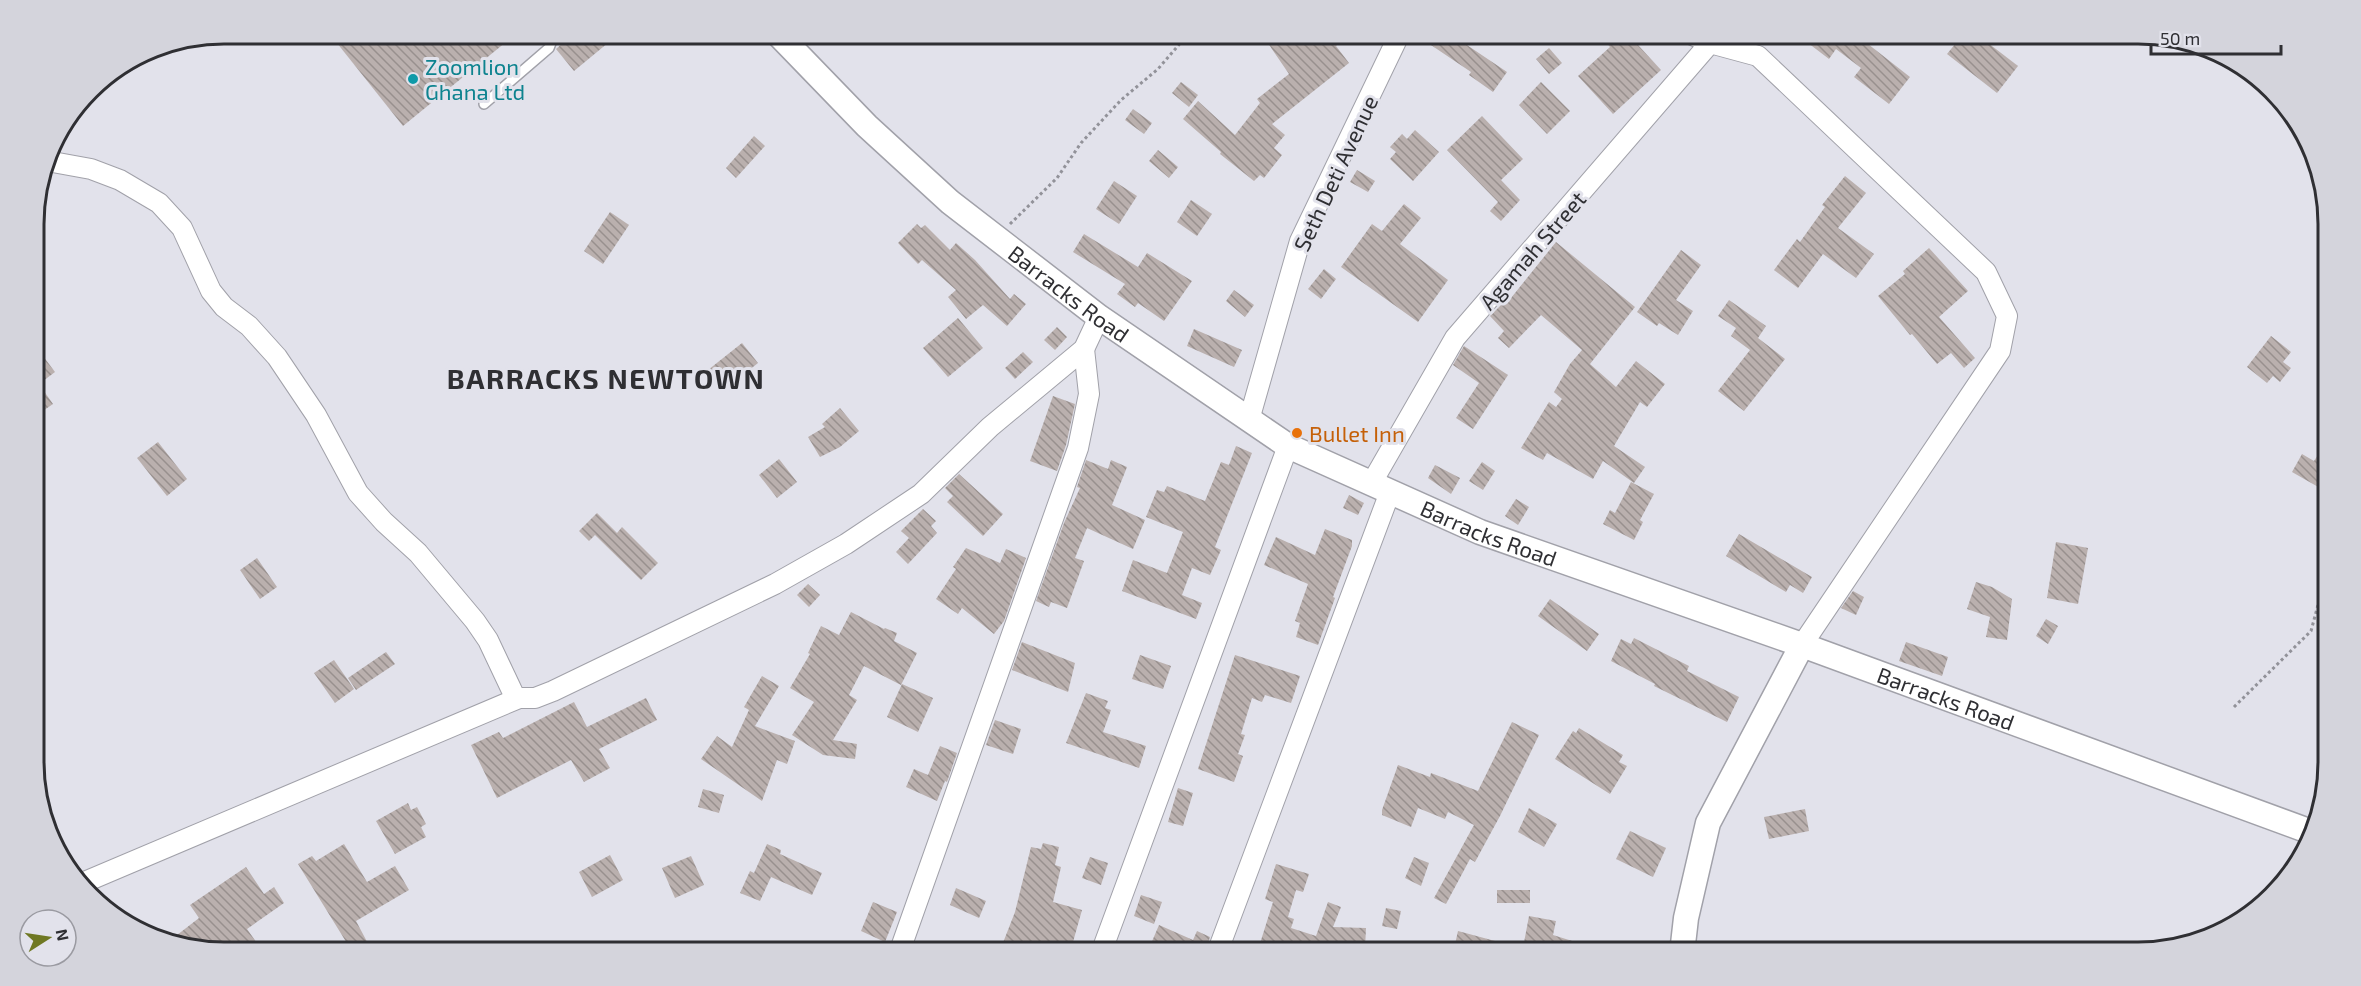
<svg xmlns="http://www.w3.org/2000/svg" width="2361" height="986" viewBox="0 0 2361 986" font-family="'Exo 2',sans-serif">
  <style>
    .building { fill: url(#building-back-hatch) }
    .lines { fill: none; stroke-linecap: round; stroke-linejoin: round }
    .service-casing { stroke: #a1a1a9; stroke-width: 12 }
    .minor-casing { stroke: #a1a1a9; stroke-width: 22 }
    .tertiary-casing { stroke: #a1a1a9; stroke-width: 27 }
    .path { stroke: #929299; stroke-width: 3; stroke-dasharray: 3 3; stroke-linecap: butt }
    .service { stroke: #fff; stroke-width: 9 }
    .minor { stroke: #fff; stroke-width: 20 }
    .tertiary { stroke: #fff; stroke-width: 24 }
    .culture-dot { fill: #0f9aa8; stroke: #e2e2eb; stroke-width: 2 }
    .food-dot { fill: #e8710a; stroke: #e2e2eb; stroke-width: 2 }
    .labels { text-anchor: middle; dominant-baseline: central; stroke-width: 6; stroke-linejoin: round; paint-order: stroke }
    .culture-label { font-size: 22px; fill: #0d838f; stroke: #e2e2eb; text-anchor: start }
    .street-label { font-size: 22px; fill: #2f2f33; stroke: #e2e2eb }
    .food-label { font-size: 22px; fill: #c56008; stroke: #e2e2eb; text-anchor: start }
    .district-label { font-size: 28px; font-weight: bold; letter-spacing: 1.5px; fill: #2f2f33; stroke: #e2e2eb }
    .rim { fill: none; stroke: #2f2f33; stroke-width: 3 }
  </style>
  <defs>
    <pattern id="building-back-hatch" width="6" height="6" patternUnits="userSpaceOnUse" patternTransform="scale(1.5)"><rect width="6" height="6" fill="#bab0ae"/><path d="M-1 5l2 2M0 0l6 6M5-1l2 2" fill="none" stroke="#98908e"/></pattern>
  </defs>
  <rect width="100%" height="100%" fill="#e2e2eb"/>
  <g class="building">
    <polygon points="329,33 517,33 403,126"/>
    <polygon points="574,33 620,33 574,71 556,49"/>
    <polygon points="1261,33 1349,33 1336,46 1349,63 1272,124 1285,135 1274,148 1282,155 1264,178 1260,175 1254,181 1220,154 1221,152 1183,119 1198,101 1235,135 1260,103 1257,99 1289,74"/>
    <polygon points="1435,33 1443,33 1459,44 1461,41 1507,72 1493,92 1469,75 1471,72 1428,43"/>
    <polygon points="1598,33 1627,33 1661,70 1613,114 1578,76 1610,47"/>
    <polygon points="1795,33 1854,33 1910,77 1889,104 1854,77 1861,68 1836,49 1829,59"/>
    <polygon points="1964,33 1975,33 2018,66 1997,93 1947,54"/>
    <polygon points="1549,48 1562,63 1549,74 1536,59"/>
    <polygon points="1181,82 1198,95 1189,107 1172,93"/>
    <polygon points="1541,82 1570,111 1547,134 1519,105"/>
    <polygon points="1133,109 1152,123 1144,134 1125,120"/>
    <polygon points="1482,116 1523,159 1501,180 1520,200 1501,221 1490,211 1498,202 1447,150"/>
    <polygon points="1415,130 1439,152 1413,181 1390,159 1396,152 1390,147 1402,134 1407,139"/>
    <polygon points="754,136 765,146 736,178 726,168"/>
    <polygon points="1158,150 1178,167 1169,178 1149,161"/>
    <polygon points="1357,170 1375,181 1368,192 1350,182"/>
    <polygon points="1845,176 1866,193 1838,228 1874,254 1856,278 1823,254 1798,288 1774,270 1797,239 1800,242 1825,207 1822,205"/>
    <polygon points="1114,181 1137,196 1119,224 1096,209"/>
    <polygon points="1191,200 1212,214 1197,236 1177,222"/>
    <polygon points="1404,204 1421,218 1400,244 1448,280 1418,322 1341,267 1372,224 1382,231"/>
    <polygon points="610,212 629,225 603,264 584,251"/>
    <polygon points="917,224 921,228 925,225 950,250 956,243 975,260 1010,299 1014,294 1026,304 1007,326 983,305 966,319 948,297 956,290 922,260 918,264 898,243"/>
    <polygon points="1084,234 1138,267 1147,253 1192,281 1164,321 1138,303 1135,307 1117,294 1125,284 1073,252"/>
    <polygon points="1556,242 1635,307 1590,364 1616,387 1636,361 1665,384 1647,407 1640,402 1614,446 1645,467 1634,483 1603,461 1593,479 1547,453 1543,460 1521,448 1549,402 1556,407 1562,399 1554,392 1570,364 1582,350 1541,315 1509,348 1498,338 1504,331 1490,316 1505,301 1507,303"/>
    <polygon points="1929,248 1968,291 1939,317 1975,358 1964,368 1951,353 1937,364 1912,334 1910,335 1878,296 1905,274 1903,271"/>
    <polygon points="1681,250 1701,265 1676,300 1693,311 1678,335 1659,323 1657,326 1637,312"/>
    <polygon points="1324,269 1336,279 1321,299 1308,289"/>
    <polygon points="1234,290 1254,305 1245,317 1226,301"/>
    <polygon points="1729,300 1766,326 1758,338 1785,359 1744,411 1718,391 1750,350 1731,336 1736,328 1718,316"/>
    <polygon points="958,318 983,348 948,377 923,348"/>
    <polygon points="1057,327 1067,337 1055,350 1044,340"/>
    <polygon points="1194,329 1242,350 1234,367 1187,346"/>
    <polygon points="2271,336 2291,352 2283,362 2291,368 2280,382 2273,376 2267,383 2247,367"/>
    <polygon points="742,343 758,363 724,390 708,370"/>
    <polygon points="34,344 55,372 39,384 53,404 34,417"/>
    <polygon points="1464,346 1508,375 1473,429 1456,418 1479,383 1453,365"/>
    <polygon points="1023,352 1033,362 1015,379 1005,368"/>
    <polygon points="1053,396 1075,404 1066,445 1057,471 1030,461"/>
    <polygon points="840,408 859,431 840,447 820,457 808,437 825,427 822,424"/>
    <polygon points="2327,441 2327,492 2292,472 2302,454 2314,461"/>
    <polygon points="158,442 187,479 167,496 137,458"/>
    <polygon points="1236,446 1252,453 1215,547 1221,550 1210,575 1192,568 1182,595 1202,603 1196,619 1122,591 1133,560 1167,573 1183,532 1146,517 1157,490 1164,492 1167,486 1205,501 1221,462 1229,465"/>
    <polygon points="779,459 797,482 777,498 759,475"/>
    <polygon points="1086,460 1108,469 1111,460 1127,467 1112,505 1145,520 1133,549 1087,528 1075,558 1084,561 1067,608 1051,602 1049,607 1036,601 1064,523 1080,488 1077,487"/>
    <polygon points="1482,462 1495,471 1483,490 1469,481"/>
    <polygon points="1435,465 1460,478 1451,494 1428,478"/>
    <polygon points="959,474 1003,514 983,536 947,502 953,496 945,488"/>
    <polygon points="1631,482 1654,494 1640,520 1643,522 1634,540 1603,524 1610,510 1615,513"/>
    <polygon points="1349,495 1364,503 1358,515 1343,508"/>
    <polygon points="1516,499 1529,507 1518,525 1505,516"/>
    <polygon points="923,509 936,521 931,526 937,533 908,564 896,552 909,538 901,531"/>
    <polygon points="597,513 617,533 622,527 658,563 641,580 595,535 589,541 579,531"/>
    <polygon points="1325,529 1352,540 1352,546 1333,597 1335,598 1318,645 1296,637 1300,623 1295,621 1308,584 1264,565 1276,537 1315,555"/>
    <polygon points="1739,534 1812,577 1803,593 1790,585 1786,592 1726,556"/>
    <polygon points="2056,542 2088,548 2078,604 2047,598"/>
    <polygon points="966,548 1000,563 1006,549 1026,558 1004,621 994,634 962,608 958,614 936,599 956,569 953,567"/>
    <polygon points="257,558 277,587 260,599 240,570"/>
    <polygon points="1976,582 1992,587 2012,599 2007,640 1986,637 1990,617 1967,609"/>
    <polygon points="808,584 820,595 809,607 797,595"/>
    <polygon points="1853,591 1864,597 1856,615 1841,608"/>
    <polygon points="1550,599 1599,634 1587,651 1538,616"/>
    <polygon points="851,612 884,629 885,628 897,633 894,641 917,653 901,685 864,666 849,695 857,700 833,740 857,744 855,759 823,755 792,735 814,702 790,688 810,654 808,653 821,626 839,635"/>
    <polygon points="2046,619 2058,626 2048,644 2036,636"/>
    <polygon points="1634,638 1689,666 1687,671 1739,697 1727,722 1654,686 1655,684 1611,661 1621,639 1631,644"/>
    <polygon points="1022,642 1075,663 1068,692 1012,670"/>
    <polygon points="1906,642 1948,657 1942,676 1899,661"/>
    <polygon points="386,652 395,664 356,690 348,678"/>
    <polygon points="1140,655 1171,666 1163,689 1132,679"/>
    <polygon points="1235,655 1300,676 1291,703 1265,695 1262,702 1252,698 1241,734 1245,735 1238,754 1243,756 1234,782 1198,769"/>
    <polygon points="334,660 354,689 335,703 314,673"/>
    <polygon points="762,676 779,686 755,726 795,741 787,764 777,760 762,801 701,759 717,736 732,747 749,710 744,707"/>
    <polygon points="902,684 933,698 918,732 887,717"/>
    <polygon points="1086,693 1108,701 1105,708 1111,710 1103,732 1146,746 1139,768 1066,743"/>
    <polygon points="646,698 657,720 599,749 610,768 584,782 571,760 497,798 471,745 499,732 503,738 574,702 587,727"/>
    <polygon points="995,720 1021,729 1013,754 986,745"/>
    <polygon points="1512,722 1539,735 1500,816 1475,862 1470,859 1446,904 1434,898 1474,825 1448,812 1445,819 1418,808 1411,827 1382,815 1382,810 1398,765 1430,777 1431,773 1478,791"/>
    <polygon points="1579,728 1623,755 1619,762 1627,766 1610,794 1555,759 1573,731 1576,733"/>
    <polygon points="940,746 957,753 947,782 945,781 937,801 906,787 914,769 928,775"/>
    <polygon points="1178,788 1193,793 1183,826 1168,822"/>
    <polygon points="703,789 724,795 719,813 698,807"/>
    <polygon points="408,803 411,810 417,807 426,824 421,827 426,837 395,854 376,821"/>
    <polygon points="1529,808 1557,824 1544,847 1518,832"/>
    <polygon points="1805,809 1809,831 1769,839 1764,817"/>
    <polygon points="1630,831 1666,848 1653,877 1616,859"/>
    <polygon points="1043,843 1059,847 1055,865 1061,867 1053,902 1082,910 1073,942 1090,950 1089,953 999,953 1015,912 1031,847 1041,849"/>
    <polygon points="344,844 367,882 395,866 409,890 356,921 373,953 353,953 298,864 312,856 316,861"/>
    <polygon points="767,844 781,850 780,854 822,873 812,895 771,877 760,901 740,893 750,871 754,873"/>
    <polygon points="610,855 623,880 592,897 579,872"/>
    <polygon points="691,856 704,885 675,898 662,868"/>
    <polygon points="1090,857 1108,863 1101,885 1082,878"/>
    <polygon points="1414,857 1429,863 1421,886 1405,878"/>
    <polygon points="1276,864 1309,874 1303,892 1296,890 1288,917 1294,919 1291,928 1316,936 1328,902 1341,907 1333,927 1366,928 1365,949 1325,948 1323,953 1257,953 1273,902 1265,899"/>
    <polygon points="246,867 264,894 274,887 284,903 247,929 264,953 223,953 168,942 199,918 190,905"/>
    <polygon points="956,888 986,901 979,918 950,905"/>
    <rect x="1497" y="890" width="33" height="13"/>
    <polygon points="1141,895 1162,902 1154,924 1134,916"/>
    <polygon points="873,902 897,912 885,942 861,931"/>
    <polygon points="1386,908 1401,911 1397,929 1382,926"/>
    <polygon points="1529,916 1556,921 1553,935 1601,950 1600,953 1522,953"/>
    <polygon points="1159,925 1193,940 1197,931 1210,937 1205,953 1147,953"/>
    <polygon points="1458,931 1521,948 1521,953 1453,953"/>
  </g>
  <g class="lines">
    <g class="service-casing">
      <polyline id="service" points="484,104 549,48 555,33"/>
    </g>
    <g class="minor-casing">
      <g id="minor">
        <polyline points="1688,33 1710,43 1758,56 1986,272 2007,316 2000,351 1802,645"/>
        <polyline points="47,161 91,169 120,180 159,203 182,228 211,291 224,307 249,326 277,357 316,415 358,493 384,522 418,553 475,621 488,640 514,695 519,698"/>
        <polyline points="1249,420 1300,241 1400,33"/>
        <polyline points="1371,484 1455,338 1717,35"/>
        <polyline points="80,884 519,698 535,698 553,691 775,584 846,544 921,494 990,427 1084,349 1099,317"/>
        <polyline points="899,953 1078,448 1089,394 1084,349"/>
        <polyline points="1101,953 1288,446"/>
        <polyline points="1217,953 1390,492"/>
      </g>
    </g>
    <g class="tertiary-casing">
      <g id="tertiary">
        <path id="s1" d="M777 33 867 126 950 202 1099 317 1288 446 1480 532 1802 645 2314 833"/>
        <polyline points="1682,953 1686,918 1708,823 1802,645"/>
      </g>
    </g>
    <g class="path">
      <polyline points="1010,224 1057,178 1081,143 1121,100 1158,69 1189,33"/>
      <polyline points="2234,707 2311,631 2322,590 2327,584"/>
    </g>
    <use href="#service" class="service"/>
    <use href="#minor" class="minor"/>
    <use href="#tertiary" class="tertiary"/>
  </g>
  <circle class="culture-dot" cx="413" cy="79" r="6"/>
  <circle class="food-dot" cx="1297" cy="433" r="6"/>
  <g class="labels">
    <g class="culture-label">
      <text x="425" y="66">Zoomlion<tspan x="425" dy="25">Ghana Ltd</tspan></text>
    </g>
    <g class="street-label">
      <text transform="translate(1335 173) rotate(-65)">Seth Deti Avenue</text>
      <text transform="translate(1532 250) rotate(-49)">Agamah Street</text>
      <text stroke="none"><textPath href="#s1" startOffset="392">Barracks Road</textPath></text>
      <text stroke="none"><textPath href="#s1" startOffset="878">Barracks Road</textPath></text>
      <text stroke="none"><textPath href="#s1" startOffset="1364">Barracks Road</textPath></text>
    </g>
    <g class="food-label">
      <text x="1309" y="433">Bullet Inn</text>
    </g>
    <g class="district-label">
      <text x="606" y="378">BARRACKS NEWTOWN</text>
    </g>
  </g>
  <path d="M0 0H2361V986H0ZM224 44H2138A180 180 0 0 1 2318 224V762A180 180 0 0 1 2138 942H224A180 180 0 0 1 44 762V224A180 180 0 0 1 224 44Z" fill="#d4d4dc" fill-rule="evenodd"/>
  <path class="rim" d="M224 44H2138A180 180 0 0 1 2318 224V762A180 180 0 0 1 2138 942H224A180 180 0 0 1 44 762V224A180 180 0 0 1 224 44Z"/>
  <g transform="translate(48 938) rotate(78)"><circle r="28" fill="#e2e2eb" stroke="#9a9aa1" stroke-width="1.5"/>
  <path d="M0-4.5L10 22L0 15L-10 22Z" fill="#6f7823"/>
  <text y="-9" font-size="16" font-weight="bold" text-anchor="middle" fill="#2f2f33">N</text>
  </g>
  <path d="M2151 45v9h130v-9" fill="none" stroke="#2f2f33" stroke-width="3"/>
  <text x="2160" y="45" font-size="18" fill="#2f2f33" stroke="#e2e2eb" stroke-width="4.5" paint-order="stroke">50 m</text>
</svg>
